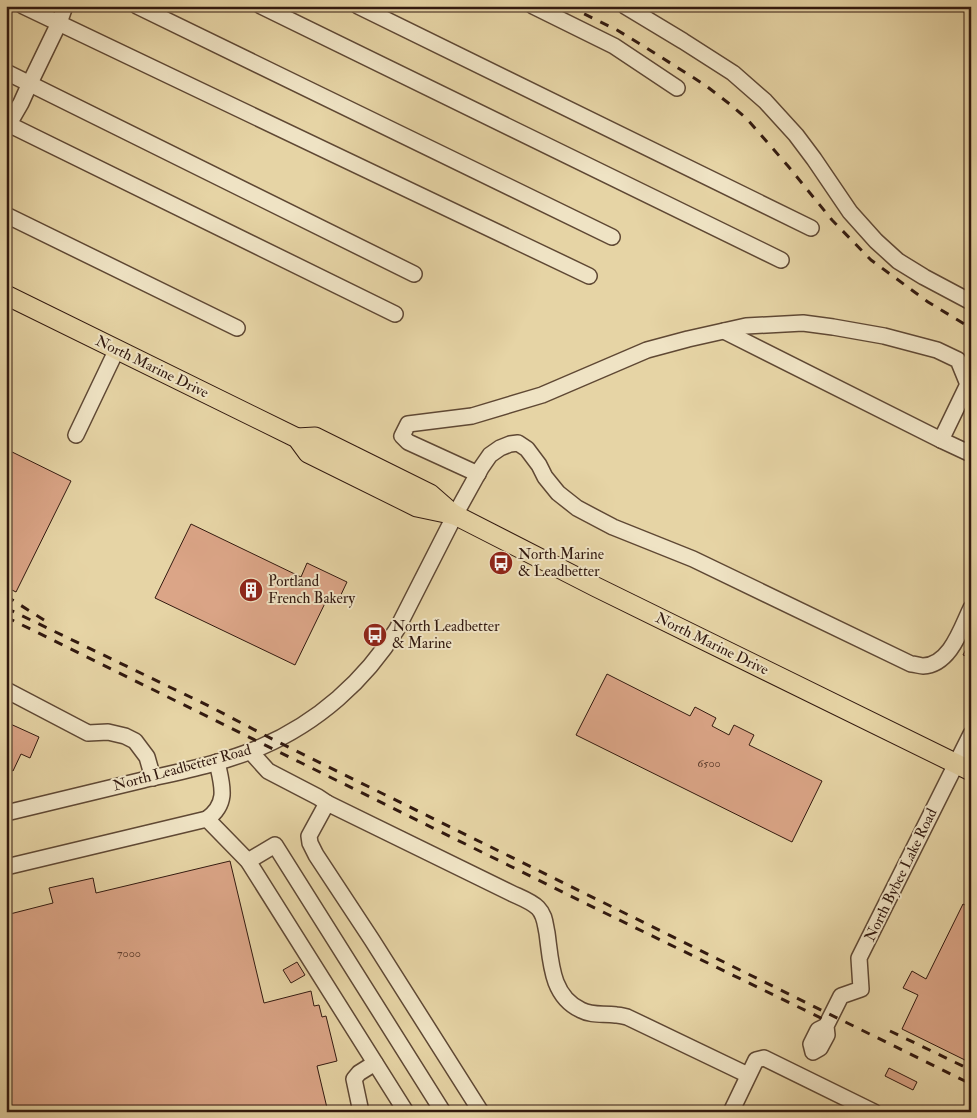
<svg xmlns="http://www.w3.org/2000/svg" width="977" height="1118" viewBox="0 0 977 1118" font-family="'IM FELL Double Pica',serif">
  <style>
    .building { fill: #dba587; stroke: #32190f }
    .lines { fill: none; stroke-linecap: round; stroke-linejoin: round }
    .minor-casing { stroke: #5f4834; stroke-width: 18 }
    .major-casing { stroke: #32190f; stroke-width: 21 }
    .minor { stroke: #efe3c4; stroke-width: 15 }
    .major { stroke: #e6d4a5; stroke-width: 19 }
    .rail { stroke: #32190f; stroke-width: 3; stroke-dasharray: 9 9; stroke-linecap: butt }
    .labels { text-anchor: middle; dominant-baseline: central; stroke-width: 4; stroke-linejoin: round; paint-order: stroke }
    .number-label { font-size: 12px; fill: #5c3c2d }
    .street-label { font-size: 15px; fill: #32190f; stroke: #efe3c4 }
    .poi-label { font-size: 15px; fill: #32190f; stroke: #efe3c4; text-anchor: start }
  </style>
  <rect width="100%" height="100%" fill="#e6d4a5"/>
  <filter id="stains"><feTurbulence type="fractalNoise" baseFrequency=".004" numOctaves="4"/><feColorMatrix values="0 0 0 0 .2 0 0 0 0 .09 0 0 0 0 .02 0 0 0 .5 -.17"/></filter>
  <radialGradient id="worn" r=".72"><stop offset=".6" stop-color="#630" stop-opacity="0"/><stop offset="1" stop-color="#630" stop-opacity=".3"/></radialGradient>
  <g class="building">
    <polygon points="6,449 71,481 16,592 6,587"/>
    <polygon points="191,524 301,577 307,563 347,582 338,601 328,597 295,665 155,598"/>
    <polygon points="971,639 971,658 963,655"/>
    <polygon points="607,674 690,716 695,707 716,718 712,726 729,735 734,725 754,735 749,745 822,781 792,842 576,735"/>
    <polygon points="6,722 39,737 30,758 21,754 13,771 6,768"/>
    <polygon points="230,861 264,1003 311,991 314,1006 319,1005 322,1017 326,1016 337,1061 317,1066 328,1112 6,1112 6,915 53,903 49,888 93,878 96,893"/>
    <polygon points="963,904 971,908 971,1063 902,1029 918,995 903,988 912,971 926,979"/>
    <polygon points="297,962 305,975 291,983 283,970"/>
    <polygon points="889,1068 917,1082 913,1090 885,1076"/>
  </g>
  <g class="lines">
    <g class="minor-casing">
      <g id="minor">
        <polyline points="23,6 589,276"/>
        <polyline points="137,6 612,237"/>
        <polyline points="261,6 781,260"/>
        <polyline points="358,6 811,228"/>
        <polyline points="533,6 614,46 677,88"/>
        <polyline points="625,6 683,41 733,73 765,101 796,135 814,159 850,212 876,241 898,261 924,277 971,302"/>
        <polyline points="6,72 414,274"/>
        <polyline points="6,123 395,314"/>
        <polyline points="6,129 21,103 30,83 59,23 65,6"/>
        <polyline points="6,215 237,328"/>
        <polyline points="724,331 941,440 971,378"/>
        <polyline points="76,435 117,349"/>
        <polyline points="941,440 971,454"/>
        <polyline points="478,474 408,442 402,436 408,424 472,416 542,395 647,350 688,339 746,326 803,323 833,327 884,336 937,350 958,360 967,382 971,382"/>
        <polyline points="6,690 88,733 108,732 125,736 135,741 147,757 153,778"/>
        <polyline points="250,751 268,771 318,797 327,803"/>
        <path d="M217 762C222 785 229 803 207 819L248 861 406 1112"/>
        <path d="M6 813C52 802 98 791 143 780 183 771 224 763 261 747 317 723 365 681 397 629L455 515 481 468 490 455 500 448 510 444 518 443 527 449 539 465 545 477 558 493 577 508 613 527 693 559 911 664C915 664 920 666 923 666 950 665 961 629 971 608"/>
        <polyline points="248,861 275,845 443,1112"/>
        <polyline points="6,867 207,819"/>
        <polyline points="826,1026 827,1035 820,1048 813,1052 811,1044 818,1030 826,1026 841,996 861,989 859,958 971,734"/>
        <polyline points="361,1112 354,1079 359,1073 375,1063"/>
        <path d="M481 1112 372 940 316 855 310 843 309 836 327 803 511 893C519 897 531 901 538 908 545 915 545 924 547 933 551 962 551 996 581 1010 592 1016 604 1013 616 1015 619 1015 623 1016 627 1017L748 1075"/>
        <polyline points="731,1112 756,1060 764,1058 874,1112"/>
      </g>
    </g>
    <g class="major-casing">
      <g id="major">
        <polyline points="6,295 297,438 308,453 417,507 455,515 596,587 971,771"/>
        <polyline points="297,438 315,437 430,494 454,515"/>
      </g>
    </g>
    <use href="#minor" class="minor"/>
    <use href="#major" class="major"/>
    <g class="rail">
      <polyline points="568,6 617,30 645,47 705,85 731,105 747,119 788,166 832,220 871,260 928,302 971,328"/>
      <polyline points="6,596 44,620"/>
      <polyline points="6,608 209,706 274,740 971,1084"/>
      <polyline points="6,617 605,913 823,1019"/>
      <polyline points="890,1031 971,1070"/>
    </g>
  </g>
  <defs>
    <g id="bus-disc" transform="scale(1.25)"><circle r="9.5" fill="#8f2418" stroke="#efe3c4"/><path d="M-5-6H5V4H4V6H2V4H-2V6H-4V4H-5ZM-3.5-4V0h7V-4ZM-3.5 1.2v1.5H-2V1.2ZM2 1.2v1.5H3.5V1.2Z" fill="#fff"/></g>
    <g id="building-disc" transform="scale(1.25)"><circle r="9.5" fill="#8f2418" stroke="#efe3c4"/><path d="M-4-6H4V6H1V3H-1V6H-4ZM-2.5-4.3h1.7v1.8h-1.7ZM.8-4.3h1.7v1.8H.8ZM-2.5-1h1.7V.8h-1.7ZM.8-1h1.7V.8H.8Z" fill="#fff"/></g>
  </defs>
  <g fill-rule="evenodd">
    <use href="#bus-disc" x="501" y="563"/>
    <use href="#building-disc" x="251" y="590"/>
    <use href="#bus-disc" x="375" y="635"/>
  </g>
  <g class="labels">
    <g class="number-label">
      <text x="709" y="763">6500</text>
      <text x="129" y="953">7000</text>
    </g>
    <g class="street-label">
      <text transform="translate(152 367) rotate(26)">North Marine Drive</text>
      <text transform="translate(712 644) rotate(26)">North Marine Drive</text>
      <text transform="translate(182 768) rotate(-15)">North Leadbetter Road</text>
      <text transform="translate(901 875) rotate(-64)">North Bybee Lake Road</text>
    </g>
    <g class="poi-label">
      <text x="518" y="554">North Marine<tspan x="518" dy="17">&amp; Leadbetter</tspan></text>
      <text x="268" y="581">Portland<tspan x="268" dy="17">French Bakery</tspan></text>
      <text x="392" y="626">North Leadbetter<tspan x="392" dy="17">&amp; Marine</tspan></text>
    </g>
  </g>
  <rect width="977" height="1118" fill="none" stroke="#e6d4a5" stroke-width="25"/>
  <rect x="8" y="8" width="962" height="1103" fill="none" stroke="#32190f" stroke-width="2.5"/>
  <rect x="12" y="12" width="952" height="1093" fill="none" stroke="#32190f"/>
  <rect width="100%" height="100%" filter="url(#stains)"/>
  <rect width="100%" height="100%" fill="url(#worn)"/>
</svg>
